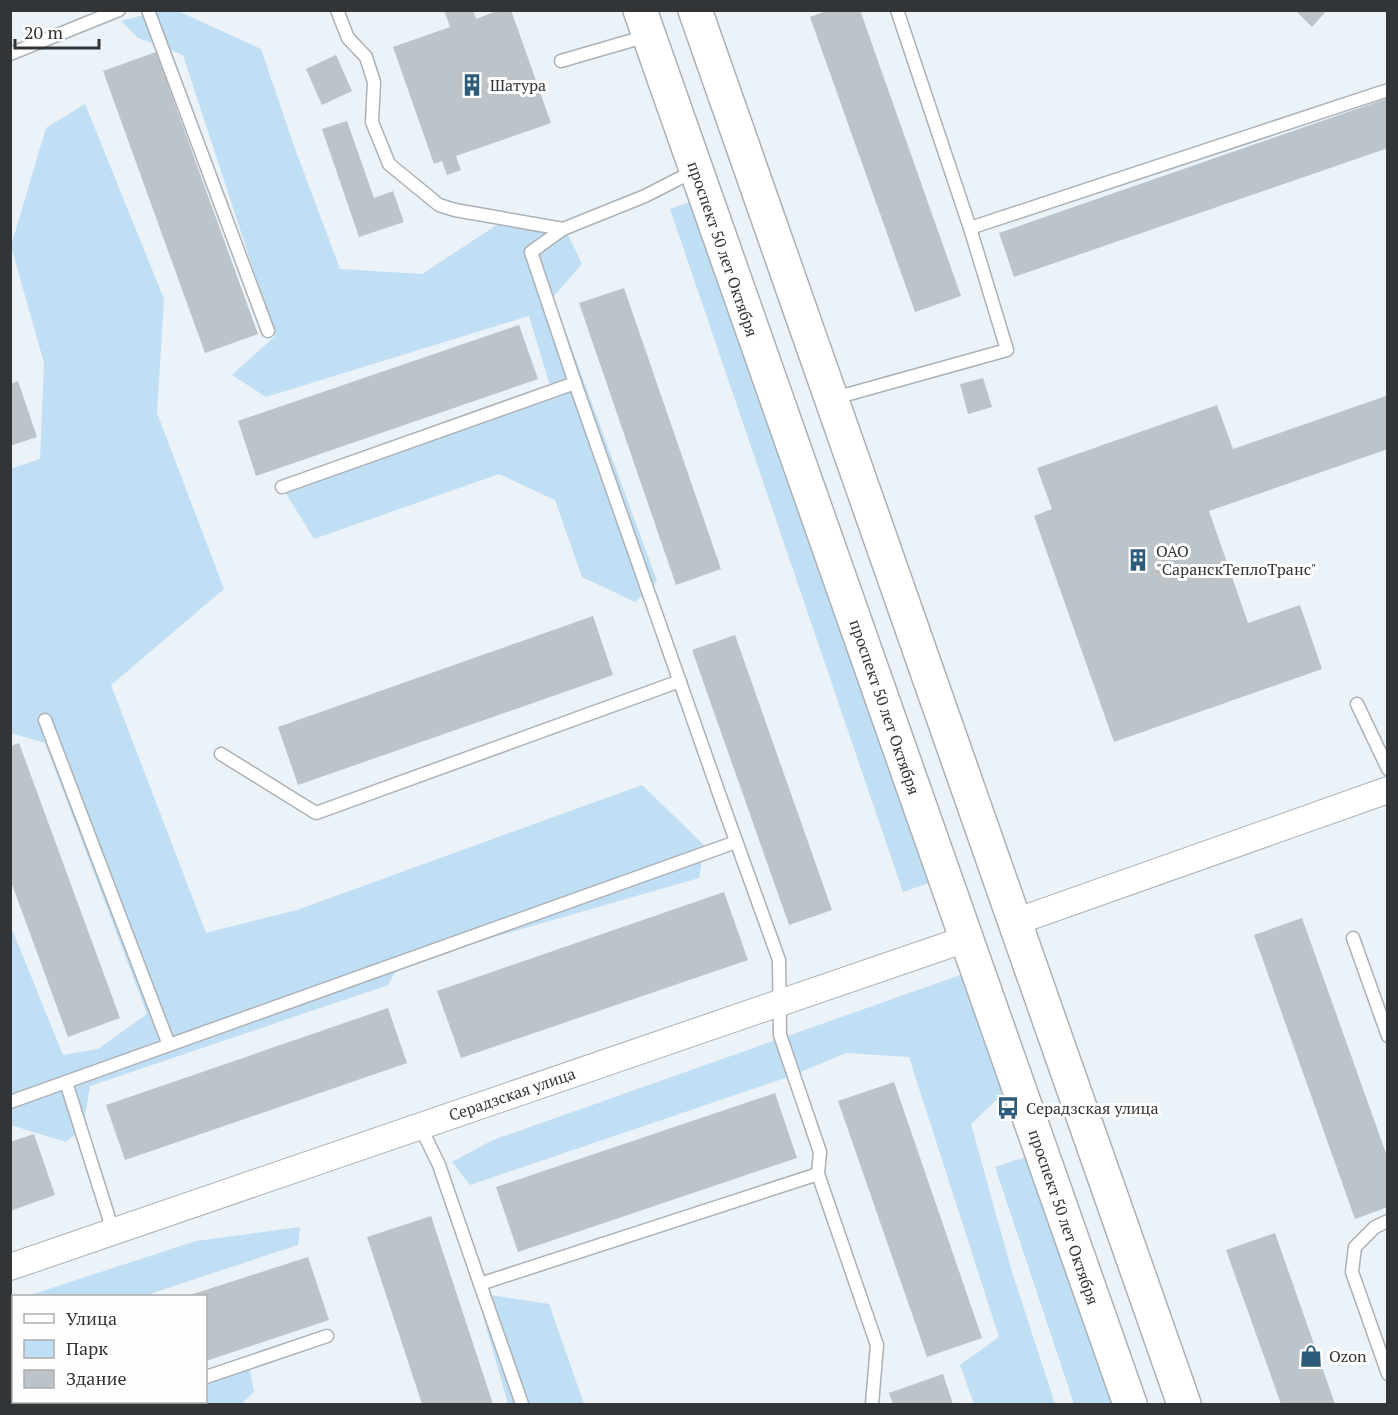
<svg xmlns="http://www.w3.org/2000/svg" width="1398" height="1415" viewBox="0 0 1398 1415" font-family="'PT Serif',serif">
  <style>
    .green { fill: #c0def4 }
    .building { fill: #bdc4c9 }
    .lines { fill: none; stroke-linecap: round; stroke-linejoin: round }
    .lane-casing { stroke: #abb1b6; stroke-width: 15 }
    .street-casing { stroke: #abb1b6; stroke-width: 28 }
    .secondary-casing { stroke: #abb1b6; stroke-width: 36 }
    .lane { stroke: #fff; stroke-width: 12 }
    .street { stroke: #fff; stroke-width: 26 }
    .secondary { stroke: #fff; stroke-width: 33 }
    .labels { text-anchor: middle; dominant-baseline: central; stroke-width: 6; stroke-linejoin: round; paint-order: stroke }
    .poi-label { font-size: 16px; fill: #323537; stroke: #fefefe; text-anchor: start }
    .street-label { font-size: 16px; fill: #323537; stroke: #fefefe }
  </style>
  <rect width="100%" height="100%" fill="#ebf2f8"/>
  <g class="green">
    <polygon points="159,11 178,11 261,49 295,149 340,269 422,274 506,219 568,235 582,264 553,297 657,581 635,602 582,577 555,500 499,474 314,539 282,487 553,396 529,316 266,397 232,375 275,336 183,55 138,38 121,21"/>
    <polygon points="85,104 164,299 157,413 224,589 111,685 206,933 297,910 642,785 704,845 699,878 400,964 388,985 90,1086 83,1128 66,1142 11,1125 11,927 63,1055 98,1049 147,1014 45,743 11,733 10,469 40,459 44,363 11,246 46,128"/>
    <polygon points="696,200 929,883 903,892 670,209"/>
    <polygon points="966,973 1007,1090 971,1124 1012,1272 1055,1404 974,1404 960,1365 999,1337 909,1057 846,1053 788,1077 470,1185 452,1162 493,1140"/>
    <polygon points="1032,1155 1117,1404 1074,1404 995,1167"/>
    <polygon points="300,1227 298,1245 144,1296 27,1296 196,1241"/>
    <polygon points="490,1295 549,1304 584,1404 508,1404 483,1316"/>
    <polygon points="249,1365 254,1392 241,1404 136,1404 145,1402 206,1402 206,1380"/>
  </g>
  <g class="building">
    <polygon points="444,10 473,10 476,19 499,10 511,10 551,123 456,156 461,170 447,175 442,161 434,164 393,47 450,27"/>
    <polygon points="829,10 860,10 961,296 915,312 810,17"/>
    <polygon points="1295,10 1327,10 1312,27"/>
    <polygon points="156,52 258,334 205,353 103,71"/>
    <polygon points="336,55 352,91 322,105 306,69"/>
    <polygon points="1388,98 1388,148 1014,277 999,233"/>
    <polygon points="347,121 374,198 393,191 404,222 359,237 322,129"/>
    <polygon points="624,288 721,569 676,585 579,303"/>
    <polygon points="519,325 538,379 256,476 238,421"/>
    <polygon points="983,378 992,407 968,414 960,384"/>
    <polygon points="18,381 37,437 10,446 10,384"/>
    <polygon points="1386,396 1388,399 1388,449 1209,511 1248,623 1300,605 1322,669 1114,742 1034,516 1052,509 1037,468 1217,405 1233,449"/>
    <polygon points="593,616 613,675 298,785 278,727"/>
    <polygon points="735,635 832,910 789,925 692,650"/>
    <polygon points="19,743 120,1018 68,1037 10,879 10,746"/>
    <polygon points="724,892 748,960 461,1058 437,991"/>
    <polygon points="1302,918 1388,1159 1388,1207 1355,1219 1254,935"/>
    <polygon points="388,1008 407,1063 125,1160 106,1105"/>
    <polygon points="894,1082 982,1338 927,1357 838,1101"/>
    <polygon points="775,1093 797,1158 518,1252 496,1187"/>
    <polygon points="34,1134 55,1195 10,1211 10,1142"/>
    <polygon points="431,1216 493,1404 422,1404 367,1237"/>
    <polygon points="1275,1233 1335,1404 1281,1404 1226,1250"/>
    <polygon points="308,1257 329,1320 206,1361 206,1296 187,1296"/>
    <polygon points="943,1374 953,1404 893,1404 889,1393"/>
    <polygon points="29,1402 78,1402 70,1404 30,1404"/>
  </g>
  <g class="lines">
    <g class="lane-casing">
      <g id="lane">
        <polyline points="148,10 268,331"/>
        <polyline points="337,10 348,38 366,57 374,82 372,122 389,164 439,205 455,210 563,229"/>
        <polyline points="897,10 970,228"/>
        <polyline points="10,54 119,10"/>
        <polyline points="561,61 647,36"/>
        <polyline points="694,171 645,196 563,229 531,252 575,383 722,802 779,960 780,1035 820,1152 818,1174 877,1345 872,1404"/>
        <polyline points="831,399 1007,350 970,228 1388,90"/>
        <polyline points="282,487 575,383"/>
        <polyline points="1357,704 1388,769"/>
        <polyline points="45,720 169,1045"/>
        <polyline points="221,754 316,813 680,681"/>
        <polyline points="1353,938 1388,1036"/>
        <polyline points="66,1082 113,1231"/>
        <polyline points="10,1102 736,842"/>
        <polyline points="420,1126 439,1165 480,1284 818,1174"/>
        <polyline points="1388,1221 1375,1227 1355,1247 1352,1272 1388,1374"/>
        <polyline points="480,1284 522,1404"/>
        <polyline points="206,1377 327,1336"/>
        <polyline points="124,1404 133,1402"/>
      </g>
    </g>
    <g class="street-casing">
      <g id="street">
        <polyline points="1015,922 1388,790"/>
        <polyline points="10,1267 966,939"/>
      </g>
    </g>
    <g class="secondary-casing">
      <g id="secondary">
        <polyline points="640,10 1130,1404"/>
        <polyline points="695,10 1184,1404"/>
      </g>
    </g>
    <use href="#lane" class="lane"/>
    <use href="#street" class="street"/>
    <use href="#secondary" class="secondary"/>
  </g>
  <defs>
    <g id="building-bare" transform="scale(1.8)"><path d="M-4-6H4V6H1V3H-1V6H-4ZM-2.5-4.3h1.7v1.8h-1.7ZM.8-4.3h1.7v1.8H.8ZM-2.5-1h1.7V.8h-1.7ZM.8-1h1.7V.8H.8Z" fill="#2d5b7a" stroke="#fefefe" stroke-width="2.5" paint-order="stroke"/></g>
    <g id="bus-bare" transform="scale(1.8)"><path d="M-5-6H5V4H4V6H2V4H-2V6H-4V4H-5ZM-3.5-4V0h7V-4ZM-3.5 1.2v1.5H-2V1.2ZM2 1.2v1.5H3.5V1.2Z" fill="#2d5b7a" stroke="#fefefe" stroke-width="2.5" paint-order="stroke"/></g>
    <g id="shop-bare" transform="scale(1.8)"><path d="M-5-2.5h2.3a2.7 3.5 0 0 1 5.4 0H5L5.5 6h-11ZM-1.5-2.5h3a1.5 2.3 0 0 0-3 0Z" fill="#2d5b7a" stroke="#fefefe" stroke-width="2.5" paint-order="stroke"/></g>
  </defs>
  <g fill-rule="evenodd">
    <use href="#building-bare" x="472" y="85"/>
    <use href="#building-bare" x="1138" y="560"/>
    <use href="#bus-bare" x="1008" y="1108"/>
    <use href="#shop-bare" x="1311" y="1356"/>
  </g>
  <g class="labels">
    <g class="poi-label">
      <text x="490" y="85">Шатура</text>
      <text x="1156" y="551">ОАО<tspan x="1156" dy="18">"СаранскТеплоТранс"</tspan></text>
      <text x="1026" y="1108">Серадзская улица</text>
      <text x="1329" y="1356">Ozon</text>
    </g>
    <g class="street-label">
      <text transform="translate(723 249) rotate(71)">проспект 50 лет Октября</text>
      <text transform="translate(885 707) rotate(71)">проспект 50 лет Октября</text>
      <text transform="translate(512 1094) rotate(-19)">Серадзская улица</text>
      <text transform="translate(1064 1217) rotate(71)">проспект 50 лет Октября</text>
    </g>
  </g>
  <rect width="1398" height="1415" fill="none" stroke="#323537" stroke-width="24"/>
  <rect x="12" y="1295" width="195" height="108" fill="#fefefe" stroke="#acaeae" stroke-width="1.5"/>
  <rect x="24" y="1314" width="30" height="9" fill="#ffffff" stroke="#acaeae" stroke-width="1.5"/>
  <text x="66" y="1325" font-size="18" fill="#323537">Улица</text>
  <rect x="24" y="1340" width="30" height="18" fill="#c0def4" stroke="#acaeae" stroke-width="1.5"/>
  <text x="66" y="1355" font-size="18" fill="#323537">Парк</text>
  <rect x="24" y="1370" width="30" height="18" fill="#bdc4c9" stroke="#acaeae" stroke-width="1.5"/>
  <text x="66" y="1385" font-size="18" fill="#323537">Здание</text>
  <path d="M15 39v9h84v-9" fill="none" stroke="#323537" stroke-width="3"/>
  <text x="24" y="39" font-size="18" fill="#323537" stroke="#fefefe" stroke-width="4.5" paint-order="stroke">20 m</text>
</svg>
